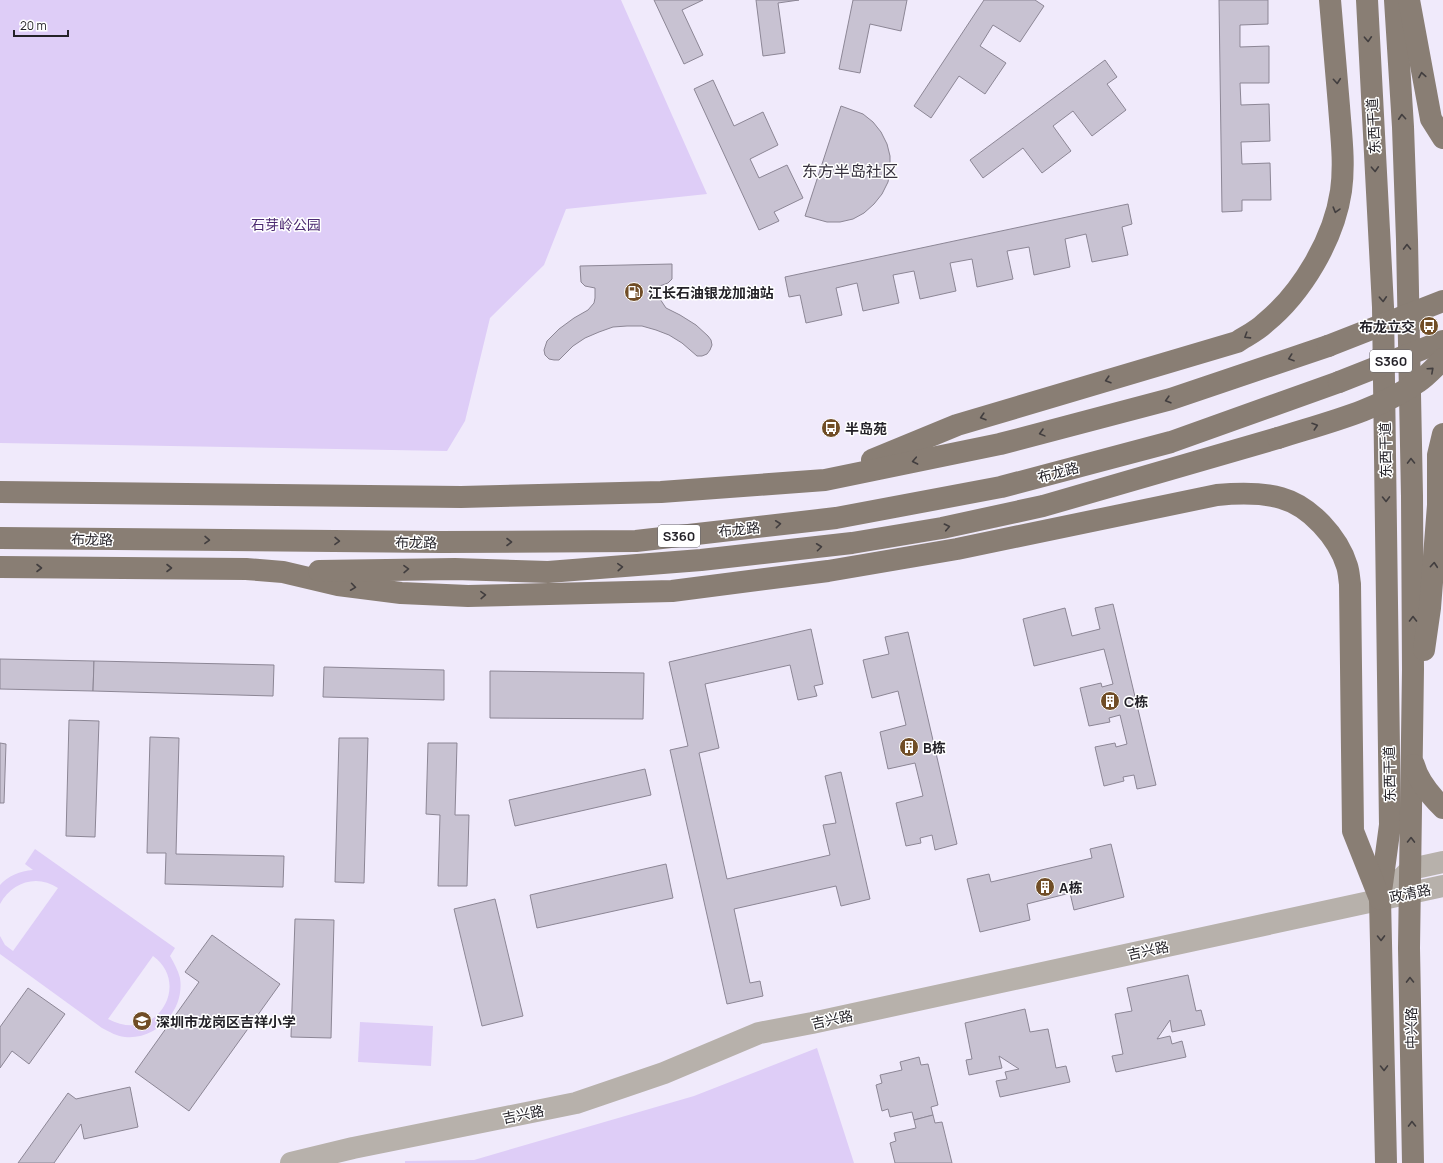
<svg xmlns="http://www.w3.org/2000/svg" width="1443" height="1163" viewBox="0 0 1443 1163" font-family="Manrope,'Noto Sans SC',sans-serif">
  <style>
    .green { fill: #decdf7; fill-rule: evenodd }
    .building { fill: #c8c2d2; stroke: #8c8695 }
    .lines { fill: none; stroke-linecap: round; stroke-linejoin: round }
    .minor { stroke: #b7b1ab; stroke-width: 22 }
    .major { stroke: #897e74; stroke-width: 22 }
    .major-bridge { stroke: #897e74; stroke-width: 22 }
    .oneway { stroke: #423e3f }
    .labels { text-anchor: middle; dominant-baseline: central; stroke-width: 3; stroke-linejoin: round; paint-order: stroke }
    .shield { fill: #fff; stroke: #666468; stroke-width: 1 }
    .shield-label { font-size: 13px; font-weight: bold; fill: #242228 }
    .street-label { font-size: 14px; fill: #242228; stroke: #fff }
    .park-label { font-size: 14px; fill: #4d2b72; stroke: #fff }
    .poi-label { font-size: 14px; font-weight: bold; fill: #242228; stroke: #fff; text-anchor: start }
    .quarter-label { font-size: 16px; fill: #37323e; stroke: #fff }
  </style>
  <rect width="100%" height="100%" fill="#f0eafb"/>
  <g class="green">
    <polygon points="0,0 621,0 707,194 566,209 544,265 490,318 465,421 447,451 0,443"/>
    <path d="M35 849 175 948 170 956C174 963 178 970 180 978 185 1010 157 1040 125 1037 116 1036 110 1032 102 1028L0 954V936L5 945 13 951 58 888C37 874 12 882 0 904V885C8 876 20 871 33 870L25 864ZM153 956C192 984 156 1045 108 1019Z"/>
    <polygon points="360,1022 433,1026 431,1066 358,1062"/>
    <polygon points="817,1048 854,1163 405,1163 405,1161 474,1160 694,1096"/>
  </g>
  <g class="building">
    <polygon points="654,0 703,0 682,10 703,55 684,64"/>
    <polygon points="756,0 799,0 778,3 785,53 763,56"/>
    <polygon points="853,0 907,0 901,31 870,24 860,73 839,69"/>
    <polygon points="984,0 1035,0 1044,6 1020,42 993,25 980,46 1006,63 985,94 959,76 931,118 914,106"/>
    <polygon points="1219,0 1268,0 1268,24 1240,25 1240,47 1269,46 1269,83 1240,83 1241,105 1269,104 1270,141 1241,142 1242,164 1270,163 1271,200 1242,200 1242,211 1222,212"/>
    <polygon points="1105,60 1117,77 1107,84 1126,110 1092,136 1073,111 1053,126 1071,151 1042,173 1023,148 983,178 970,160"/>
    <polygon points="713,80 734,126 763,112 778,145 750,159 759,178 787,165 803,198 774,212 779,221 759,230 694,89"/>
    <polygon points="841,106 863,114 873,122 881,132 887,144 890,156 890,170 888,182 882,194 874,204 864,213 853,219 840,222 827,222 805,216"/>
    <polygon points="1128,204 1132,224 1122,227 1128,255 1092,262 1086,234 1065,239 1070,267 1034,275 1029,247 1007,251 1013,279 977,287 972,259 950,263 956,291 920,299 914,271 893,275 899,303 863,311 857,283 836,288 842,315 806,323 800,295 789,297 785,277"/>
    <polygon points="672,264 672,279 668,283 657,287 658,296 666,308 680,315 696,325 708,336 711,340 712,345 710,350 707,354 702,356 697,356 682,343 669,335 656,330 642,326 627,326 613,327 599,332 585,338 573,346 559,360 554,360 549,359 545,355 544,350 547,341 559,329 574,318 588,310 594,303 595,298 595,288 585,286 581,282 580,266"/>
    <polygon points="1113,604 1156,785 1137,789 1134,775 1123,777 1124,781 1104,786 1095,747 1115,743 1116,747 1127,744 1120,715 1109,718 1110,722 1089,726 1080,688 1101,683 1102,687 1113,684 1104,649 1034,666 1023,619 1065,608 1072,636 1100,629 1095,608"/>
    <polygon points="811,629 823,684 814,686 817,696 798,700 790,665 705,684 719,748 699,753 727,879 830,855 823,825 836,823 825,776 841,772 870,899 841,906 836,886 734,909 750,983 760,981 763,996 727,1004 670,750 688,746 669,662"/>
    <polygon points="908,632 957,844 935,850 932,835 920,838 921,843 906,846 896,803 923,796 915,763 888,769 880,732 906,725 898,691 872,698 863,660 889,654 885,637"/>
    <polygon points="0,659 94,661 93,691 0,689"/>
    <polygon points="94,661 274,665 273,696 93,691"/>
    <polygon points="324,667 444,670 444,700 323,697"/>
    <polygon points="490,671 644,673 643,719 490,718"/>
    <polygon points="69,720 99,721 95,837 66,836"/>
    <polygon points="150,737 179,738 176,854 284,856 283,887 165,884 166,853 147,853"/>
    <polygon points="339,738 368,738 364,883 335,882"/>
    <polygon points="0,743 6,744 4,803 0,803"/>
    <polygon points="428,743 457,743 455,815 469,815 467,886 438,886 440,815 426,814"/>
    <polygon points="645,769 651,795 515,826 509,800"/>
    <polygon points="1111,844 1124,897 1074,910 1070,893 1027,904 1030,920 980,932 967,879 989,874 991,882 1092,858 1090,849"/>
    <polygon points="666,864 673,898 537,928 530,895"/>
    <polygon points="495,899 523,1016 482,1026 454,909"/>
    <polygon points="295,919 334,920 331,1038 291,1037"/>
    <polygon points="212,935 280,984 189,1111 135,1072 199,982 185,972"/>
    <polygon points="1188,975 1196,1011 1201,1010 1205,1025 1172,1032 1170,1020 1157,1039 1170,1036 1172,1044 1182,1041 1186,1057 1116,1072 1112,1056 1123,1054 1115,1014 1132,1011 1127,988"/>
    <polygon points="28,988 65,1014 29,1064 12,1051 0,1068 0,1027"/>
    <polygon points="1025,1009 1030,1032 1048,1029 1056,1068 1066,1066 1070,1082 1000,1097 996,1081 1007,1079 1005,1072 1019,1069 999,1056 1002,1068 969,1075 966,1060 972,1059 965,1023"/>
    <polygon points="919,1057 921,1065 928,1064 938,1105 931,1107 933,1115 914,1120 912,1112 890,1117 888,1109 882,1111 876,1085 882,1083 880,1075 902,1070 900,1062"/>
    <polygon points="130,1087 138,1127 84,1139 81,1124 54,1163 18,1163 68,1093 76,1099"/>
    <polygon points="933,1115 935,1123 942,1122 952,1163 895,1163 890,1143 896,1141 894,1133 916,1128 914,1120"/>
  </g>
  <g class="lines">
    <g class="minor">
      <polyline points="1397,883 1411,869 1443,862"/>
      <polyline points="291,1163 353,1148 576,1103 664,1073 759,1033 812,1023 1443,886"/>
    </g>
    <g class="major">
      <polyline points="1367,0 1383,307 1390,825 1380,899 1386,1163"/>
      <polyline points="1395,0 1403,127 1407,240 1412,496 1413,669 1409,948 1413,1163"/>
      <polyline points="1409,0 1431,119 1443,138"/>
      <path d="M872 460 957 425 1237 342C1246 336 1257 331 1265 323 1302 293 1334 239 1341 191 1345 163 1341 134 1339 106 1336 71 1333 35 1330 0"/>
      <polyline points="0,492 461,497 661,492 825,480 1000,444 1171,399 1328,346"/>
      <polyline points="0,538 441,542 636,541 836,518 1001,487 1171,442 1339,382"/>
      <path d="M0 567 246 569 283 572 338 585 401 593 468 596 672 591 828 571 957 549 1217 495C1238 493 1260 492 1281 498 1310 506 1338 537 1347 566 1349 572 1349 578 1350 584L1353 831 1380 899"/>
      <polyline points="319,571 455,569 548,572 701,560 852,543 942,528 1043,506 1278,438"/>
      <polyline points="1424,650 1430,608 1438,505 1438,455 1443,434"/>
      <path d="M1414 765C1418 781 1431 796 1443 808"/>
    </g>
    <g class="major-bridge">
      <polyline points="1328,346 1443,301"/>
      <polyline points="1339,382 1443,341"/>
      <path d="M1278 438C1325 423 1377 411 1418 382 1427 376 1435 367 1443 359"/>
    </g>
  </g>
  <defs><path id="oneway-chevron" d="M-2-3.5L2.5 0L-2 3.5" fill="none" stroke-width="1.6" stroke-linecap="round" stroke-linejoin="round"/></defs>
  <g class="oneway">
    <use href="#oneway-chevron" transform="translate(1368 39) rotate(87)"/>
    <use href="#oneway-chevron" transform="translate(1422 75) rotate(-100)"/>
    <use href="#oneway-chevron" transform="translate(1337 81) rotate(85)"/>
    <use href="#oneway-chevron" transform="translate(1402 117) rotate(-94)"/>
    <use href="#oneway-chevron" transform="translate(1375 169) rotate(87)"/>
    <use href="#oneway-chevron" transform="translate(1336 210) rotate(106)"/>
    <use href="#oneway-chevron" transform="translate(1407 247) rotate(-91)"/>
    <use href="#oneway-chevron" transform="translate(1383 299) rotate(87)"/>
    <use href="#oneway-chevron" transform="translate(1247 336) rotate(148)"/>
    <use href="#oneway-chevron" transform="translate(1291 358) rotate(161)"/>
    <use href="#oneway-chevron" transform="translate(1431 370) rotate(-42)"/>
    <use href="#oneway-chevron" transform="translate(1108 380) rotate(163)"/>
    <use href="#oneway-chevron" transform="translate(1168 400) rotate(164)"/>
    <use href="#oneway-chevron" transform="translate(983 417) rotate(163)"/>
    <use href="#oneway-chevron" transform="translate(1315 426) rotate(-18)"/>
    <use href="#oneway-chevron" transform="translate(1042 433) rotate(165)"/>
    <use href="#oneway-chevron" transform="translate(915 461) rotate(169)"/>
    <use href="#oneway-chevron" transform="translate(1411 461) rotate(-91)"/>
    <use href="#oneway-chevron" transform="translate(1386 499) rotate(89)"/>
    <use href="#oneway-chevron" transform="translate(778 524) rotate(-6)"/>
    <use href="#oneway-chevron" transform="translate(947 527) rotate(-12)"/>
    <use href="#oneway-chevron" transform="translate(207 540) rotate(1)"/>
    <use href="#oneway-chevron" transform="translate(337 541) rotate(1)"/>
    <use href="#oneway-chevron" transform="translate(509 542)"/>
    <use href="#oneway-chevron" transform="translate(819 547) rotate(-7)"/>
    <use href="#oneway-chevron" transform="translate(1434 565) rotate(-85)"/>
    <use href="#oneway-chevron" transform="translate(620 567) rotate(-4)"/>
    <use href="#oneway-chevron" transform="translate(39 568)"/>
    <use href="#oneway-chevron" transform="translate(169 568)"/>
    <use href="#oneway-chevron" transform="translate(406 569) rotate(-1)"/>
    <use href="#oneway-chevron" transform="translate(353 587) rotate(8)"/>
    <use href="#oneway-chevron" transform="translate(483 595) rotate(-2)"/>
    <use href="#oneway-chevron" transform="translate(1413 619) rotate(-90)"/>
    <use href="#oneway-chevron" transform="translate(1411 840) rotate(-89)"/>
    <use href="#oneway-chevron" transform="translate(1381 938) rotate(89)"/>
    <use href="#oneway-chevron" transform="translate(1410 980) rotate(-91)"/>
    <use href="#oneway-chevron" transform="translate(1384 1068) rotate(89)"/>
    <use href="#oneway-chevron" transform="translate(1412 1124) rotate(-91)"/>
  </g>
  <defs>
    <g id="fuel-disc" transform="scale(1)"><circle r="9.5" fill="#704d26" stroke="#fff"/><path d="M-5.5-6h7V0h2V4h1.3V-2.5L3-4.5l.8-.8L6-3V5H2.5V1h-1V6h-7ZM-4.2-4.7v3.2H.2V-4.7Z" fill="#fff"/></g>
    <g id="bus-disc" transform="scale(1)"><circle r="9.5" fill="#704d26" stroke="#fff"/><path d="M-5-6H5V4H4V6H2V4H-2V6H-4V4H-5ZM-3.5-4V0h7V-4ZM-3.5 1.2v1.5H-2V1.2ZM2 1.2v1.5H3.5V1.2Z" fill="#fff"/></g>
    <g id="building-disc" transform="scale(1)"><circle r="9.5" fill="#704d26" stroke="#fff"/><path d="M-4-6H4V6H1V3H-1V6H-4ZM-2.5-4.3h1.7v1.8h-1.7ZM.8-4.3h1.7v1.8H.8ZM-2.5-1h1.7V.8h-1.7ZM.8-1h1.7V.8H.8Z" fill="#fff"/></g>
    <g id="school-disc" transform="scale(1)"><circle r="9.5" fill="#704d26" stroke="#fff"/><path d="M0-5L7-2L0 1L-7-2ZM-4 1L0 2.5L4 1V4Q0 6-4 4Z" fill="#fff"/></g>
  </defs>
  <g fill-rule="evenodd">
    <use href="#fuel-disc" x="634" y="292"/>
    <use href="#bus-disc" x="1429" y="326"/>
    <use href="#bus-disc" x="831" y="428"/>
    <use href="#building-disc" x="1110" y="701"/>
    <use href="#building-disc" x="909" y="747"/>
    <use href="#building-disc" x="1045" y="887"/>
    <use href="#school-disc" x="142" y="1021"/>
  </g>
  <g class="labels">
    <g class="shield">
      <rect x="1370" y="350" width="42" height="22" rx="3"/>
      <rect x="658" y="525" width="42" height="22" rx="3"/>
    </g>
    <g class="shield-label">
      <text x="1391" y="361">S360</text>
      <text x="679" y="536">S360</text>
    </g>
    <g class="street-label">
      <text transform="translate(1373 126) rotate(-93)">东西干道</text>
      <text transform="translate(1385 450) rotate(-91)">东西干道</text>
      <text transform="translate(1058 472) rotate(-15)">布龙路</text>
      <text transform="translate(739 529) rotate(-6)">布龙路</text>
      <text transform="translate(92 539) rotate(1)">布龙路</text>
      <text transform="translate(416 542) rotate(1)">布龙路</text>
      <text transform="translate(1389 774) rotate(-91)">东西干道</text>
      <text transform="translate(1410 893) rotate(-12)">政清路</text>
      <text transform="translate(1148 950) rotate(-12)">吉兴路</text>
      <text transform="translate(832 1019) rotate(-12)">吉兴路</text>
      <text transform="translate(1411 1028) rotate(-91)">中兴路</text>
      <text transform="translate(523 1114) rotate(-11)">吉兴路</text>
    </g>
    <g class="park-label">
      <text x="286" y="224">石芽岭公园</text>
    </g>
    <g class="poi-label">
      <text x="648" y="292">江长石油银龙加油站</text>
      <text x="1415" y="326" text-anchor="end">布龙立交</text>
      <text x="845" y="428">半岛苑</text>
      <text x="1124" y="701">C栋</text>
      <text x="923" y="747">B栋</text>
      <text x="1059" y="887">A栋</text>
      <text x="156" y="1021">深圳市龙岗区吉祥小学</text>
    </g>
    <g class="quarter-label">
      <text x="850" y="171">东方半岛社区</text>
    </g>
  </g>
  <path d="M14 30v6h54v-6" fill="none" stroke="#242228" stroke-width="2"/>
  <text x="20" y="30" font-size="12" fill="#242228" stroke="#ffffff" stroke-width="3" paint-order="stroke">20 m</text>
</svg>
